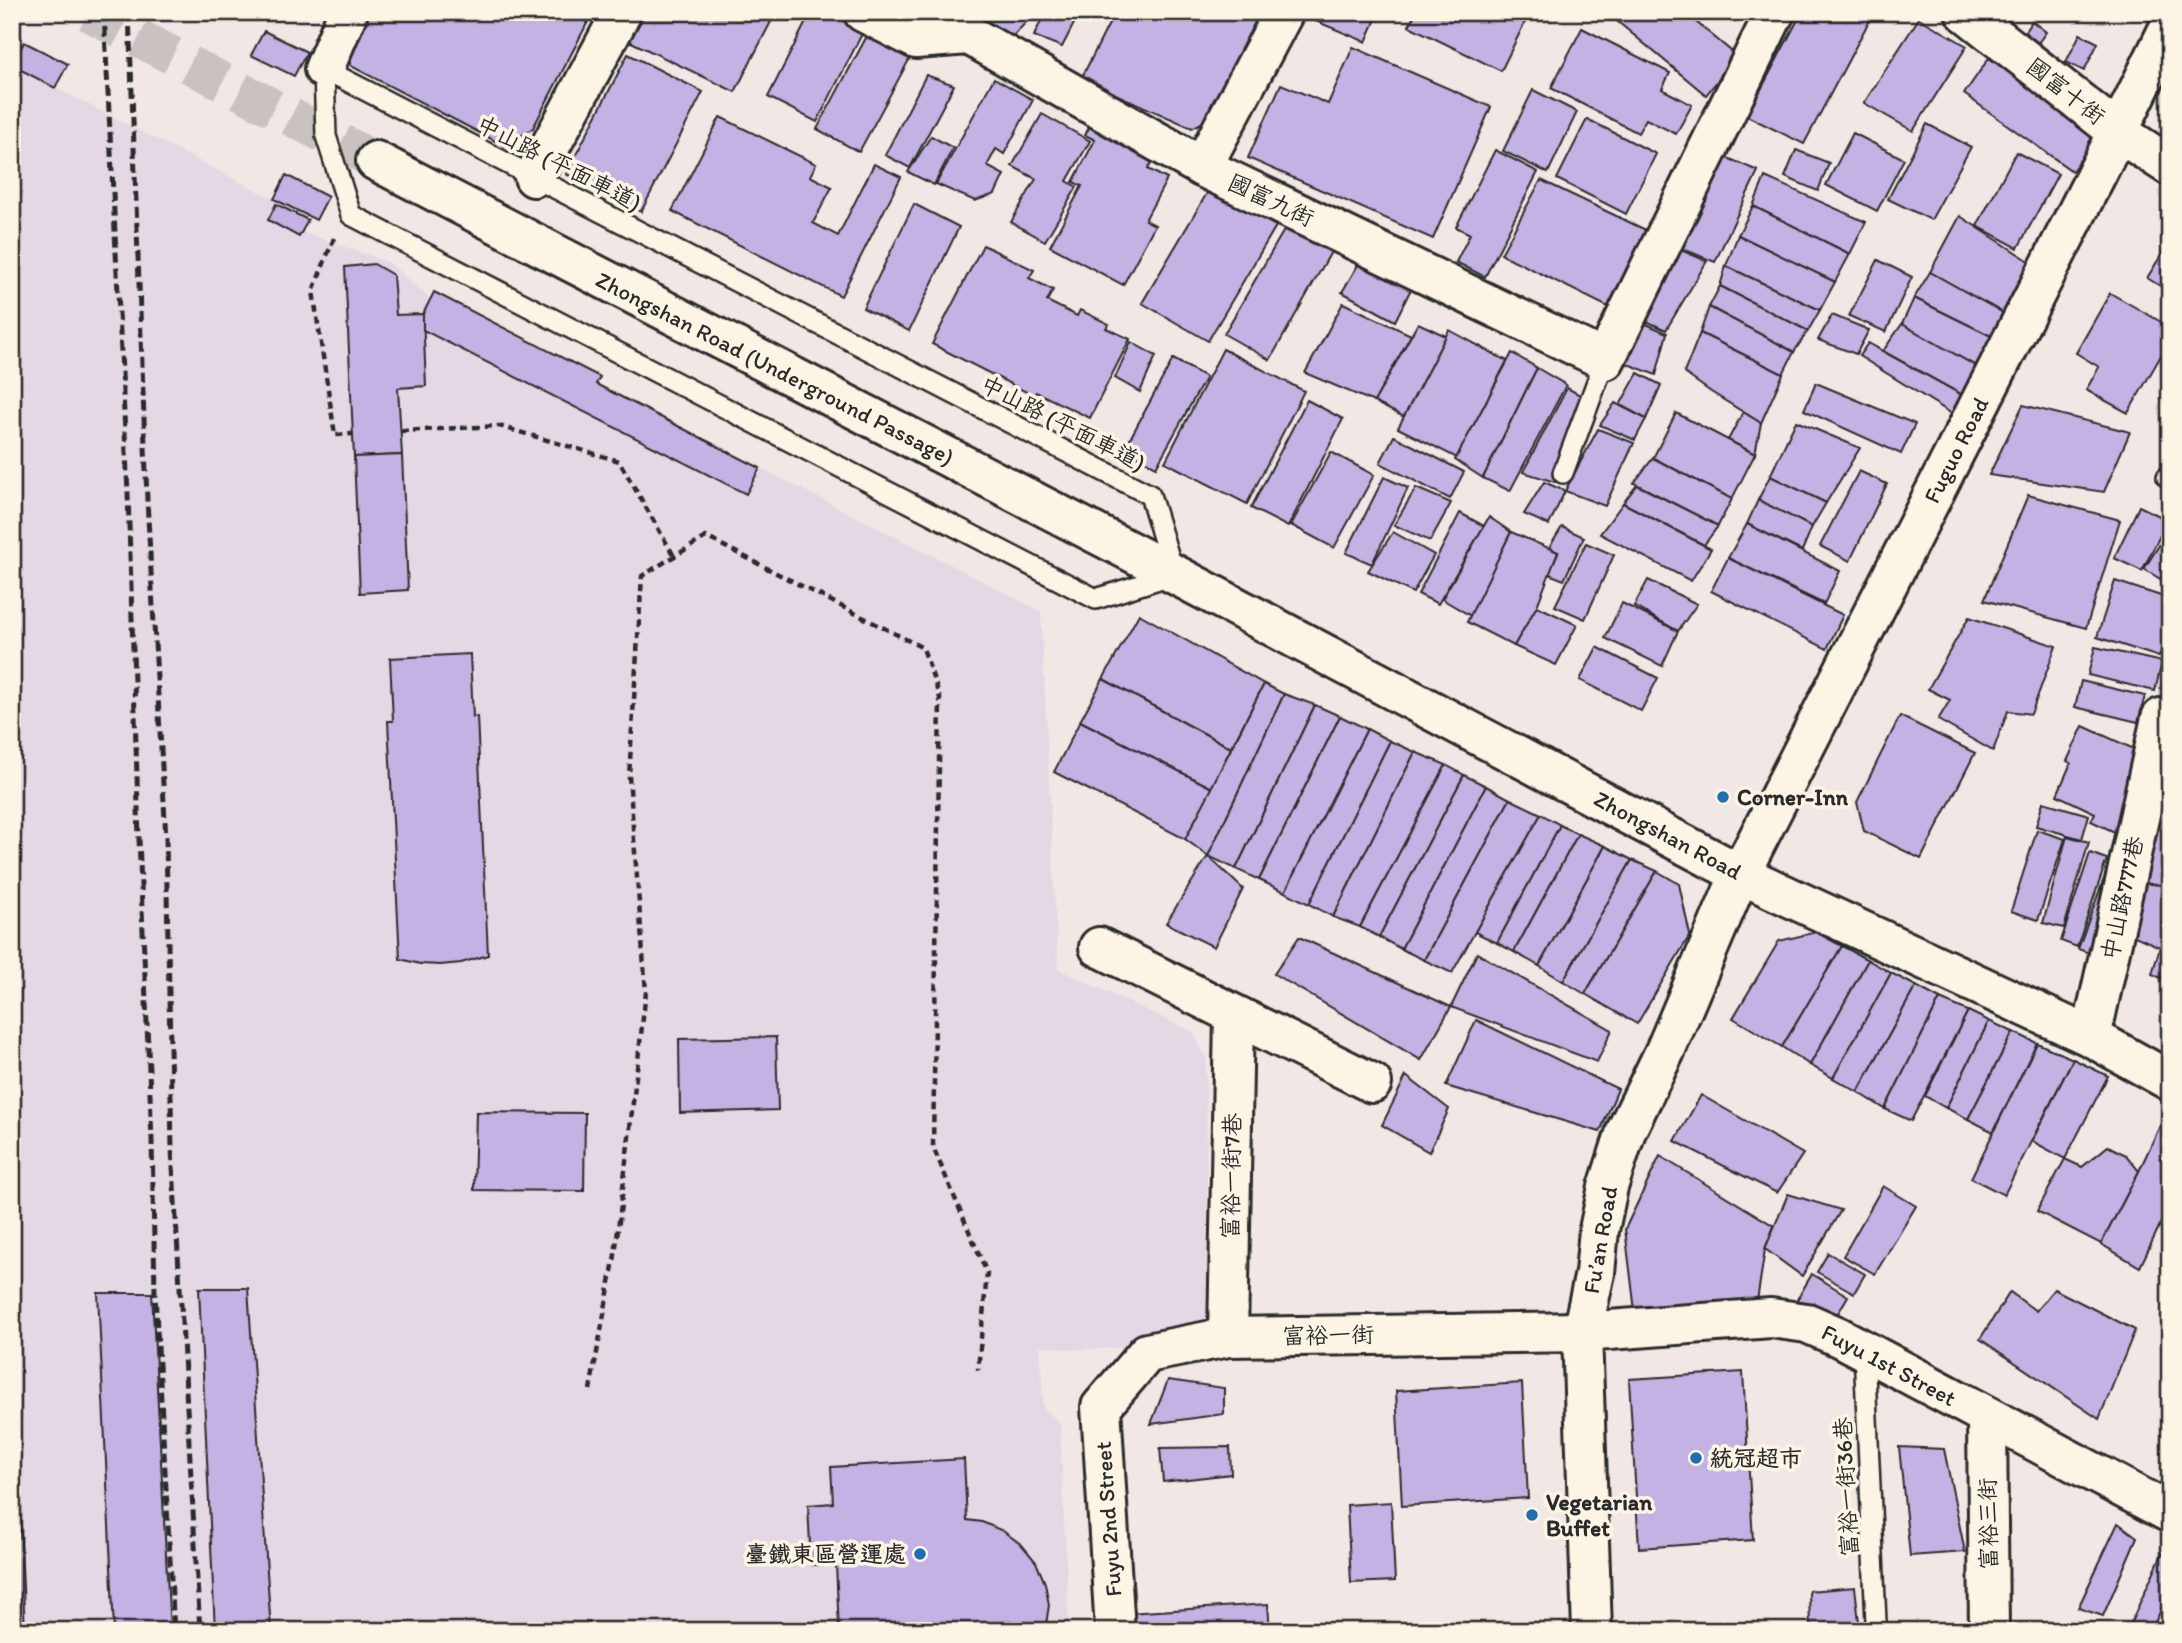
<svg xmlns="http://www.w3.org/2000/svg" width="2182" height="1643" viewBox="0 0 2182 1643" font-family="Itim,'LXGW WenKai TC',sans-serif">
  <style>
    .built { fill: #e3d8e4 }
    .building { fill: #c3b2e3; stroke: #2b2b2b; stroke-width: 2 }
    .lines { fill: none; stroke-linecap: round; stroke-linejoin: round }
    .secondary-tunnel { stroke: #c9c2c0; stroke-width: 38; stroke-dasharray: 38 19; stroke-linecap: butt }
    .lane-casing { stroke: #2b2b2b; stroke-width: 24 }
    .street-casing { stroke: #2b2b2b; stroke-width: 44 }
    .secondary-casing { stroke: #2b2b2b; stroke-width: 44 }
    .path { stroke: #2b2b2b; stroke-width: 4.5; stroke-dasharray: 7 5; stroke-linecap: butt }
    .lane { stroke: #fcf5e5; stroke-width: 19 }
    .street { stroke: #fcf5e5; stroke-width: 38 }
    .secondary { stroke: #fcf5e5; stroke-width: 38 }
    .rail { stroke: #2b2b2b; stroke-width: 5; stroke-dasharray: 10 5; stroke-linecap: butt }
    .poi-dot { fill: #1f6fb2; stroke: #fcf5e5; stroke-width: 2.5 }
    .labels { text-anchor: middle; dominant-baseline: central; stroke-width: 7; stroke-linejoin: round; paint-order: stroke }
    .street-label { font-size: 23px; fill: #2b2b2b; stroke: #fcf5e5 }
    .poi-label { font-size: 23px; font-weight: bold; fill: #2b2b2b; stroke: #fcf5e5; text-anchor: start }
  </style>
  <rect width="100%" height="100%" fill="#f1e8e5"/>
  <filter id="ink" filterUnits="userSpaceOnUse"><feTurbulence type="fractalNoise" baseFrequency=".0143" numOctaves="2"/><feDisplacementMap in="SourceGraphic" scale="14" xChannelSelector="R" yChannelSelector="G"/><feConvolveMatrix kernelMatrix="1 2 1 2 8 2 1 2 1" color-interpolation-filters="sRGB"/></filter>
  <g filter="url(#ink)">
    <polygon class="built" points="19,69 309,217 303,232 388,262 430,299 434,292 600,377 596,384 1041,611 1058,969 1193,1032 1206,1057 1208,1316 1183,1344 1076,1350 1040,1346 1043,1408 1060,1423 1069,1631 12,1631 12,76"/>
    <g class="building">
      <polygon points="361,12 593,12 533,128 505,146 351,66 350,34"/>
      <polygon points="640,12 776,12 735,92 627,40"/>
      <polygon points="811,12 844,12 867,24 817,122 768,97"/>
      <polygon points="908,12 943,12 934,27"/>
      <polygon points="975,12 1036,12 1011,38 975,15"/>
      <polygon points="1045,12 1080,12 1062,47 1034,36"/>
      <polygon points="1115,12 1275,12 1228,109 1192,128 1081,79"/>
      <polygon points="1316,12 1379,12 1366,42 1313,20"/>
      <polygon points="1416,12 1530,12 1501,71 1409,26"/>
      <polygon points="1606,12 1684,12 1737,56 1706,95"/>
      <polygon points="1802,12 1874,12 1804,144 1747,116"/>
      <polygon points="1919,18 1967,46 1913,131 1864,103"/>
      <polygon points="2032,21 2046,32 2033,50 2019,40"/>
      <polygon points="874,23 916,47 859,152 817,129"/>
      <polygon points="1582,28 1670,73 1662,89 1692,105 1676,134 1646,119 1638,133 1551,88"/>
      <polygon points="264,31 307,52 294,76 251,55"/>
      <polygon points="2080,34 2098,43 2084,71 2066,62"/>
      <polygon points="24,42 68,64 55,88 12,65"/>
      <polygon points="1353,47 1491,107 1433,239 1248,158 1281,84 1328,104"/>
      <polygon points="628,54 703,92 641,212 566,174"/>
      <polygon points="1989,58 2098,135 2072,171 1964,94"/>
      <polygon points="926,75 954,85 910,168 885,155"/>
      <polygon points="994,78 1033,100 1004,154 996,149 987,166 1004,175 995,194 975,201 936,184"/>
      <polygon points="1533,90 1577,112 1548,173 1503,151"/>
      <polygon points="1042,114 1090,141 1067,181 1077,187 1045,241 1011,222 1036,179 1012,166"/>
      <polygon points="720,117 816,164 810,176 832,187 813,223 838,236 874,164 901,177 841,296 672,211"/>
      <polygon points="1587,119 1656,154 1626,214 1557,179"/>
      <polygon points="1093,120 1157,154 1148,169 1167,179 1145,220 1155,225 1123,285 1050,246 1082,186 1073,182 1095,140 1085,135"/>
      <polygon points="1927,124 1971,147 1931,220 1888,199"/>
      <polygon points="1853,133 1904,159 1877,211 1826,185"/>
      <polygon points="931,136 953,148 934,185 908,172"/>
      <polygon points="1495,150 1538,172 1485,277 1456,262 1470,234 1456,227"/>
      <polygon points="1796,150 1829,163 1818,191 1785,177"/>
      <polygon points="2016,152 2058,174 2018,248 1977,226"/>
      <polygon points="1723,156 1758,171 1715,262 1678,247"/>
      <polygon points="286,175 328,197 316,220 274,199"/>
      <polygon points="1765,177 1866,222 1850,254 1753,206"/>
      <polygon points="1541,180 1652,233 1610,308 1501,254"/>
      <polygon points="1210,188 1276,226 1208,341 1142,303"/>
      <polygon points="276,204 308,220 299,237 268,220"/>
      <polygon points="914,204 959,227 909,331 863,308"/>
      <polygon points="1753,206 1850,254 1835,282 1738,235"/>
      <polygon points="1960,216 2034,264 2005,314 1930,272"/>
      <polygon points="1291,218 1336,243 1270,360 1224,334"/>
      <polygon points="1738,235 1835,282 1820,310 1726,266"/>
      <polygon points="2170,241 2170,292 2147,278"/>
      <polygon points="983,245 1034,270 1029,278 1053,290 1047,301 1077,316 1080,310 1109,324 1106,328 1130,339 1090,418 1036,392 1034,396 932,344"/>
      <polygon points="1676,248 1707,261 1666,330 1637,317"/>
      <polygon points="1878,260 1912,277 1886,332 1849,316"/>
      <polygon points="374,264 393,275 396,315 423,314 426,386 398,388 402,455 354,457 345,267"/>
      <polygon points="1358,265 1411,289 1395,321 1342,292"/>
      <polygon points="1726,266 1820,310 1808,331 1720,286"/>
      <polygon points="1930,272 2005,314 1995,338 1914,298"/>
      <polygon points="1720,286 1808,331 1794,352 1709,307"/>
      <polygon points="434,292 600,377 596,384 760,468 746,494 423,330 423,314"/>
      <polygon points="2110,293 2170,327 2170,340 2128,413 2086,390 2099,367 2076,353"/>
      <polygon points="1914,298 1995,338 1979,368 1902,324"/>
      <polygon points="1343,303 1411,335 1374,402 1305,373"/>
      <polygon points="1709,307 1794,352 1783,374 1700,333"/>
      <polygon points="1832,315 1869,330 1856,354 1818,340"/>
      <polygon points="1637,320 1667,333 1656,375 1625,363"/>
      <polygon points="1418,323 1446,336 1404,417 1374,402"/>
      <polygon points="1902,324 1979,368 1964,396 1883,351"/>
      <polygon points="1449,330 1507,361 1457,458 1398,428"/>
      <polygon points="1700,333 1783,374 1761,423 1711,392 1684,373"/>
      <polygon points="1131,342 1156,356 1140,392 1115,378"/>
      <polygon points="1868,343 1964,396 1954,415 1859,356"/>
      <polygon points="1223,349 1304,391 1247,504 1165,462"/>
      <polygon points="1512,353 1537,368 1483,478 1455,460"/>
      <polygon points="1173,359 1206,377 1156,467 1125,448"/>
      <polygon points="1537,368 1566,385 1510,491 1483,478"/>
      <polygon points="1638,373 1661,385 1646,419 1620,405"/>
      <polygon points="1816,383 1915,424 1901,454 1804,410"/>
      <polygon points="1567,388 1586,398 1555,482 1523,472"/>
      <polygon points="1307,400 1343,419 1288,527 1251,508"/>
      <polygon points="1615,403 1646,419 1635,440 1600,425"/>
      <polygon points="2023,405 2130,432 2104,492 1989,475"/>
      <polygon points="1743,412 1761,423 1755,454 1728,440"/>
      <polygon points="1676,413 1755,454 1732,499 1653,458"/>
      <polygon points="1796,421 1860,448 1826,503 1770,476"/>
      <polygon points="1598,429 1634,443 1605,506 1565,491"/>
      <polygon points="1394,436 1464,472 1450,499 1380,463"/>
      <polygon points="1331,452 1374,475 1334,548 1291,525"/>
      <polygon points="402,455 408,590 360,593 354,457"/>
      <polygon points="1653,458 1732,499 1718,526 1634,483"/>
      <polygon points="1859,471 1887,484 1850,561 1820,546"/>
      <polygon points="1770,476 1826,503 1812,527 1758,500"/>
      <polygon points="1384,477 1408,488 1372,564 1346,553"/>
      <polygon points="1544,482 1565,491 1549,525 1524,514"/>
      <polygon points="1637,485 1718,526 1704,545 1623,503"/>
      <polygon points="1416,488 1451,503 1430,541 1394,525"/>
      <polygon points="2028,495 2120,520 2086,628 1984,600"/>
      <polygon points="1758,500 1812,527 1802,551 1747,524"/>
      <polygon points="1623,503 1711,549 1691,581 1600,534"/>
      <polygon points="2139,506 2168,520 2142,571 2114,558"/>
      <polygon points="1460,513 1484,526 1438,604 1418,594"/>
      <polygon points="1489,517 1511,532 1471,616 1442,599"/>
      <polygon points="1747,524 1840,571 1824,604 1728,558"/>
      <polygon points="1562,527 1584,537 1564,580 1549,574 1558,552 1549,548"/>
      <polygon points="2170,528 2170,585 2144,569"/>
      <polygon points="1393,532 1434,555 1413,593 1368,571"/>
      <polygon points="1511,532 1558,552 1537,606 1514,646 1467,622"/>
      <polygon points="1586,543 1614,555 1585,619 1555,606"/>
      <polygon points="1728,558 1843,615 1827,649 1711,591"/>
      <polygon points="1648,580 1697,604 1678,631 1634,606"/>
      <polygon points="2115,581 2170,599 2170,625 2159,657 2097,637"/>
      <polygon points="1622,603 1678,631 1662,666 1605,638"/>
      <polygon points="1537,606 1577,625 1556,665 1514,646"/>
      <polygon points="1139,614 1264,684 1231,748 1103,679"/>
      <polygon points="1969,617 2056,646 2031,714 2008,711 1993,751 1938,720 1950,700 1928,689"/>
      <polygon points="1597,647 1658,678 1641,711 1580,680"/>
      <polygon points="2095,647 2162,662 2155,691 2088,675"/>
      <polygon points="470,654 473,717 477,716 488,955 461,963 440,965 420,964 400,959 388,721 393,721 390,658"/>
      <polygon points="1103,679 1231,748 1212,788 1080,721"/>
      <polygon points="2081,681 2145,696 2138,722 2075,707"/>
      <polygon points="1264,684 1284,694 1208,856 1185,839"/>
      <polygon points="1284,694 1315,705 1236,869 1208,856"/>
      <polygon points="1315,705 1340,716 1259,880 1236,869"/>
      <polygon points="1340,716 1367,729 1285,892 1259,880"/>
      <polygon points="1900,716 1975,753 1921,859 1864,831 1857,802"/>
      <polygon points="1080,721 1212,788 1185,839 1054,772"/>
      <polygon points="2083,726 2143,753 2119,834 2091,821 2095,813 2057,795 2071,763 2067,761"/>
      <polygon points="1367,729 1390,741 1309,904 1285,892"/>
      <polygon points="1390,741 1415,752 1333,917 1309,904"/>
      <polygon points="1415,752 1446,765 1360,927 1333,917"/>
      <polygon points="1446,765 1464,775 1379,937 1360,927"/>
      <polygon points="1464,775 1486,786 1401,949 1379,937"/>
      <polygon points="1486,786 1510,799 1424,960 1401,949"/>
      <polygon points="1510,799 1541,814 1452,973 1424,960"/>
      <polygon points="2043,802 2089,815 2082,839 2036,826"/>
      <polygon points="1541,814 1560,825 1497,943 1475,932"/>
      <polygon points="2154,821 2170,824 2170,886 2141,883"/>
      <polygon points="1560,825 1578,834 1514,952 1497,943"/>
      <polygon points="2037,830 2065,839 2038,920 2011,911"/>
      <polygon points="1578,834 1605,846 1539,966 1514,952"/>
      <polygon points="2067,836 2089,842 2064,928 2043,923"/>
      <polygon points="1605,846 1632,860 1563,981 1539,966"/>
      <polygon points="2090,853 2107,859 2077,947 2061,941"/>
      <polygon points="1208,856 1243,889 1214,947 1166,923"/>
      <polygon points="1632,860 1657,871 1585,994 1563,981"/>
      <polygon points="2109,865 2134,874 2103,958 2078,949"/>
      <polygon points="1657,871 1679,884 1690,935 1637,1024 1585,994"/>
      <polygon points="2141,883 2170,886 2170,982 2152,974 2160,947 2130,934"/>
      <polygon points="1816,932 1842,946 1782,1047 1733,1018 1779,941"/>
      <polygon points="1299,937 1451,1007 1421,1060 1274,974"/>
      <polygon points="1842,946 1868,960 1810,1065 1782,1047"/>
      <polygon points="1477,953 1612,1030 1597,1062 1451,1007"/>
      <polygon points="1868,960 1891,973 1833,1078 1810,1065"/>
      <polygon points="1891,973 1916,986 1858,1092 1833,1078"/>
      <polygon points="1916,986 1940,999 1885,1109 1858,1092"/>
      <polygon points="1940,999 1968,1011 1911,1121 1885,1109"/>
      <polygon points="1968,1011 1989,1021 1946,1108 1925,1096"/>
      <polygon points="1476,1020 1618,1089 1600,1132 1446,1086"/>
      <polygon points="1989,1021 2013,1032 1968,1119 1946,1108"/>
      <polygon points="2013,1032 2037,1043 1993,1132 1968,1119"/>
      <polygon points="776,1037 778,1110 680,1113 679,1039"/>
      <polygon points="2037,1043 2073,1059 2004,1195 1971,1178"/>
      <polygon points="2073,1059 2108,1076 2065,1159 2032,1141"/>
      <polygon points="1406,1076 1449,1109 1429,1152 1382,1125"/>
      <polygon points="1701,1095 1803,1154 1777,1193 1675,1141"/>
      <polygon points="476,1112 585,1113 584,1191 474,1190"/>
      <polygon points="2164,1117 2170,1119 2170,1204 2140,1267 2101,1244 2139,1171"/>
      <polygon points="2108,1146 2126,1155 2139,1171 2101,1244 2037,1211 2065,1159 2082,1167"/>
      <polygon points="1660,1156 1774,1226 1765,1249 1757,1301 1636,1319 1625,1229"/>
      <polygon points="1883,1186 1916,1206 1875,1274 1843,1256"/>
      <polygon points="1788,1194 1841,1210 1802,1276 1765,1249"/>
      <polygon points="1828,1253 1865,1274 1854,1293 1817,1272"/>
      <polygon points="1812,1274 1848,1296 1827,1332 1791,1310"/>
      <polygon points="199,1288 248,1288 271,1631 215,1631"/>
      <polygon points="2054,1289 2135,1330 2099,1419 1980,1339 2010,1292 2036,1311"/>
      <polygon points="98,1293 152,1293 170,1631 114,1631"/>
      <polygon points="12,1352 25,1631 12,1631"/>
      <polygon points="1743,1372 1753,1540 1639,1548 1629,1379"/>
      <polygon points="1168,1380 1224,1388 1224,1414 1151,1424"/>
      <polygon points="1522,1383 1528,1498 1402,1506 1396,1391"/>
      <polygon points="1230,1447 1231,1474 1163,1482 1160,1448"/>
      <polygon points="1899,1447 1944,1449 1965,1552 1910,1556"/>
      <polygon points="964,1459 967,1520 982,1522 1003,1531 1022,1545 1036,1562 1045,1583 1049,1605 1045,1631 839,1631 836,1564 811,1565 808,1505 833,1503 831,1467"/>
      <polygon points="1391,1502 1395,1581 1351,1583 1347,1505"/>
      <polygon points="2118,1523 2137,1537 2103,1616 2078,1608"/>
      <polygon points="2166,1545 2170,1547 2170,1591 2151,1631 2127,1631"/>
      <polygon points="1855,1587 1860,1631 1810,1631 1809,1591"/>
      <polygon points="1268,1604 1270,1631 1128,1631 1127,1613"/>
    </g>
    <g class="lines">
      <polyline class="secondary-tunnel" points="88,12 376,161"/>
      <g class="lane-casing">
        <g id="lane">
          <polygon points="324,69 1150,495 1174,574 1096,599 351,215 326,136"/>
          <polyline points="1563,473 1605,360"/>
          <polyline points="2167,477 2170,478"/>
          <polyline points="1864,1350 1876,1622"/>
        </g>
      </g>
      <g class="street-casing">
        <g id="street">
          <polyline points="863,12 916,39 969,35 1202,167 1605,360 1775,12"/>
          <polyline points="1965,12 2118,132 2170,166"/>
          <polyline points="324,69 348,12"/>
          <polyline points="1202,167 1284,12"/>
          <polyline points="534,177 622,12"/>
          <polyline points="1099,947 1372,1083"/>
          <polyline points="2091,1037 2161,718"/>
          <polyline points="1228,1337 1234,1015"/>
          <polyline points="1987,1417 1989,1631"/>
          <polyline points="1115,1631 1101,1407 1147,1353 1228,1337 1582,1332 1771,1318 1807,1323 1839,1337 2170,1513"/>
          <polyline points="1592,1631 1582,1332 1595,1273 1599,1230 1608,1187 1626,1131 1665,1051 1740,874"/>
        </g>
      </g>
      <g class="secondary-casing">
        <g id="secondary">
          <polyline points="376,161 1174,574 1740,874 2091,1037 2170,1081"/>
          <polyline points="1740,874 2118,132 2170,26"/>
        </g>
      </g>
      <g class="path">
        <polyline points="334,238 313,291 335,435 353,434"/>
        <polyline points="401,431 499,426 619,461 674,556"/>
        <polyline points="590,1390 615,1255 646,992 629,776 642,576 706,537 923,648 940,698 933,1147 987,1273 978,1370"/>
      </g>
      <use href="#lane" class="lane"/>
      <use href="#street" class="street"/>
      <use href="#secondary" class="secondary"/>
      <g class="rail">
        <polyline points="104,12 128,493 139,839 152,1140 155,1293 174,1631"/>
        <polyline points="129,12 147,500 166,838 172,1150 200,1631"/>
      </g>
    </g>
  </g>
  <g class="poi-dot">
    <circle cx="1723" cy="797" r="7"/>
    <circle cx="1696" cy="1458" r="7"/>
    <circle cx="1532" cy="1515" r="7"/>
    <circle cx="920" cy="1554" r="7"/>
  </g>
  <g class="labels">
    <g class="street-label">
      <text transform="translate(2066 91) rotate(38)">國富十街</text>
      <text transform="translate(559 163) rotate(27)">中山路 (平面車道)</text>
      <text transform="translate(1271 200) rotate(25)">國富九街</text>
      <text transform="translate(775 368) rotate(27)">Zhongshan Road (Underground Passage)</text>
      <text transform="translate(1063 423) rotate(27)">中山路 (平面車道)</text>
      <text transform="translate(1956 450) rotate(-63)">Fuguo Road</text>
      <text transform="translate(1668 835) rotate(28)">Zhongshan Road</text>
      <text transform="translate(2122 898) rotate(-78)">中山路777巷</text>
      <text transform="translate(1231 1176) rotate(-89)">富裕一街7巷</text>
      <text transform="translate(1600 1240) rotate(-80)">Fu’an Road</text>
      <text transform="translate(1328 1335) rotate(-1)">富裕一街</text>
      <text transform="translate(1889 1365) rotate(28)">Fuyu 1st Street</text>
      <text transform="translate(1846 1487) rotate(-93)">富裕一街36巷</text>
      <text transform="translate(1108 1519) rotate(-94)">Fuyu 2nd Street</text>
      <text transform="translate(1988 1524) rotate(-91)">富裕三街</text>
    </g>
    <g class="poi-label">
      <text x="1737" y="797">Corner-Inn</text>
      <text x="1710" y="1458">統冠超市</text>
      <text x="1546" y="1502">Vegetarian<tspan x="1546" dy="26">Buffet</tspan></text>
      <text x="906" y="1554" text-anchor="end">臺鐵東區營運處</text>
    </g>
  </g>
  <rect width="2182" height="1643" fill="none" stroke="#fcf5e5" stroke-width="42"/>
  <rect x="21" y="21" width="2140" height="1601" fill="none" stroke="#2b2b2b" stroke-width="2.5" filter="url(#ink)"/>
</svg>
